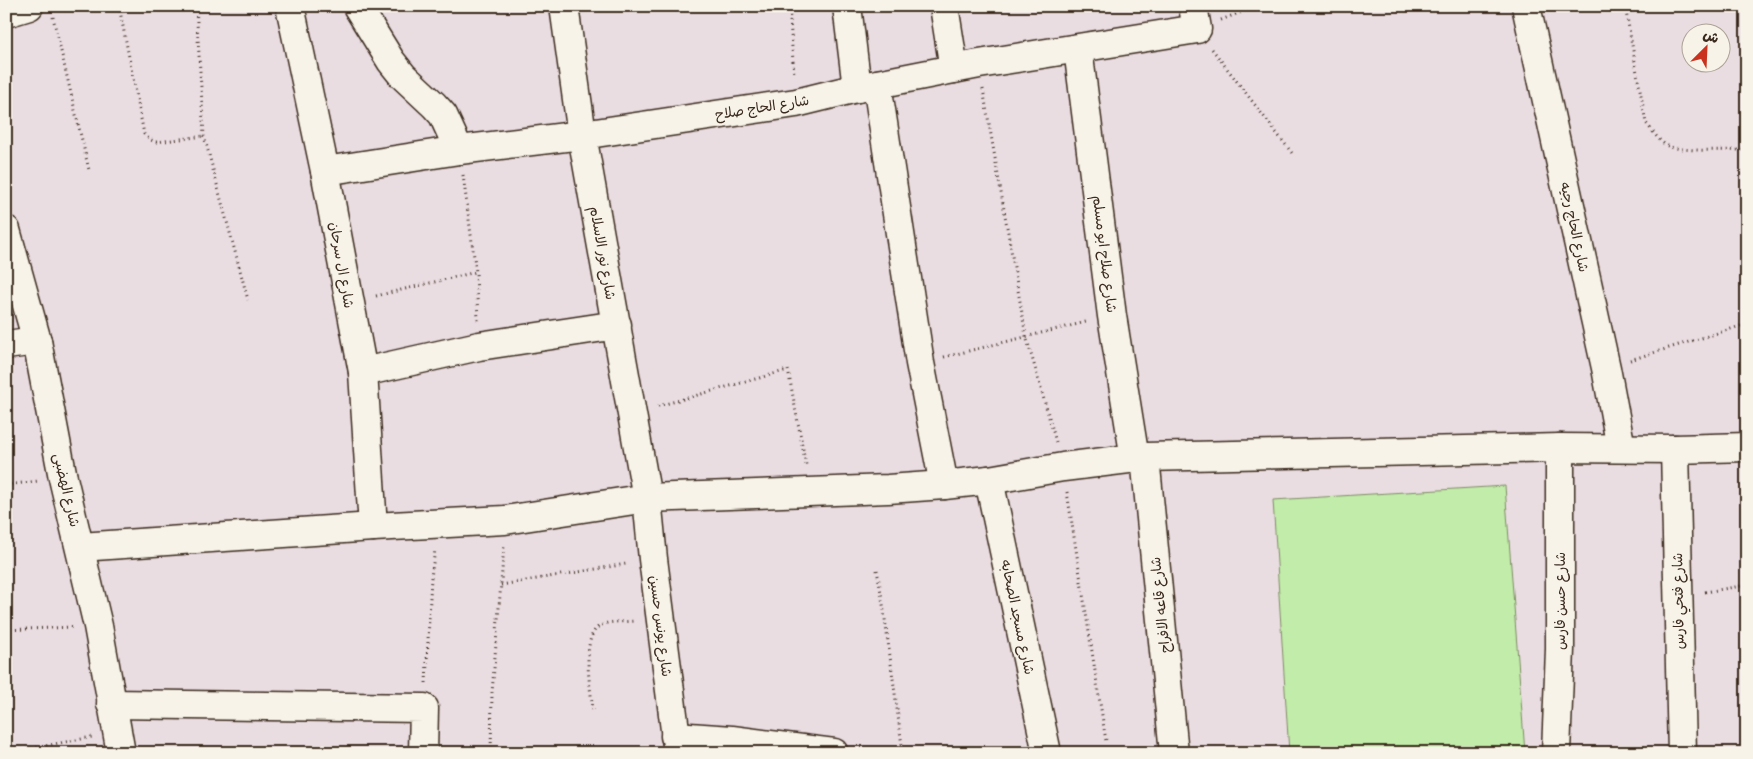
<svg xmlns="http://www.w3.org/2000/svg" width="1753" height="759" viewBox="0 0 1753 759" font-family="Delius,'Playpen Sans Arabic',sans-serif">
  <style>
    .pitch { fill: #c1eca9; stroke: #7e8b64 }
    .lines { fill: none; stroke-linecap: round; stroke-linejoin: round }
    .street-casing { stroke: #3b2a1e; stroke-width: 31 }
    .path { stroke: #3b2a1e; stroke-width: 3; stroke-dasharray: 1 4; stroke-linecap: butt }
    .street { stroke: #f7f3e8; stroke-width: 28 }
    .labels { text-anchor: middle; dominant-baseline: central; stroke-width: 4; stroke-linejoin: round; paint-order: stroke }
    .street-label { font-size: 14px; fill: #3b2a1e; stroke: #f7f3e8 }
  </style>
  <rect width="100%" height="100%" fill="#eadde2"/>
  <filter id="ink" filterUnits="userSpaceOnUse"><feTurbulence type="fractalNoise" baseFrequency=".02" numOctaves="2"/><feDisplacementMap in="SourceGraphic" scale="10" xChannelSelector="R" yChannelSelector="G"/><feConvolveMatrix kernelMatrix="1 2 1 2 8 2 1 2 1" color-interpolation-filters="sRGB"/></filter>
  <g filter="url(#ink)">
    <polygon class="pitch" points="1505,486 1525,753 1289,753 1273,500"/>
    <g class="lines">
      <g class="street-casing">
        <g id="street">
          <polyline points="290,6 325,171 363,372 373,527"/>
          <polyline points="357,6 391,61 403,76 434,105 443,115 459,150"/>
          <polyline points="564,6 582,135 647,498 653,559 678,753"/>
          <polyline points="847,6 857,88"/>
          <polyline points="944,6 954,69"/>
          <polyline points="1526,6 1606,368 1621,448"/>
          <polyline points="6,13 29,6"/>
          <polyline points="1078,49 1112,316 1135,459"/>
          <polyline points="877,84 920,363 944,485"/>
          <polyline points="325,171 459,150 582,135 796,103 857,88 979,64 1197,29 1193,6"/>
          <polyline points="6,230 37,341 63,478 98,626 121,753"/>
          <polyline points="6,345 37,341"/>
          <polyline points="363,372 479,346 617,325"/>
          <polyline points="1675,449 1682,753"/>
          <polyline points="1145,457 1174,753"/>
          <polyline points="989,480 1047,753"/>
          <polyline points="80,547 373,527 505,520 647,498 888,489 944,485 989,480 1063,467 1145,457 1560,448 1675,449 1747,447"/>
          <polyline points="111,704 424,708 423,753"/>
          <polyline points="675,736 732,740 834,753"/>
          <polyline points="1556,753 1560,649 1560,448"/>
        </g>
      </g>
      <g class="path">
        <polyline points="119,6 144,134 151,140 156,142 204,136"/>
        <polyline points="196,6 204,136 248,300"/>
        <polyline points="789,6 794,75"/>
        <path d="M1625 6 1646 123C1652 130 1659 142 1668 146 1682 152 1729 150 1747 150"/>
        <polyline points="53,17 89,170"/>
        <polyline points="1221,20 1257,6"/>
        <polyline points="1212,49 1292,153"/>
        <polyline points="983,89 1026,336 1056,442"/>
        <polyline points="463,175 476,272 478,321"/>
        <polyline points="376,296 476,272"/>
        <polyline points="944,357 1086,322"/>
        <polyline points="1630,360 1747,324"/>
        <polyline points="658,406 788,370 806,465"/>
        <polyline points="6,485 38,481"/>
        <polyline points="1067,492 1106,741"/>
        <polyline points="877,570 883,604 903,753"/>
        <polyline points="501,585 626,564"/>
        <polyline points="1705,592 1747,585"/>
        <polyline points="6,630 72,627"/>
        <polyline points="426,683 431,577 435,550"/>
        <path d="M593 710C591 690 578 631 604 624 613 621 625 622 635 621"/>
        <polyline points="7,753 92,737"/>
        <polyline points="491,753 492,693 504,546"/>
      </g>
      <use href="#street" class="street"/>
    </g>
  </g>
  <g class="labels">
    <g class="street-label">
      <text transform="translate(762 107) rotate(-9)">شارع الحاج صلاح</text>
      <text transform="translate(1575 227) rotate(78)">شارع الحاج رجيه</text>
      <text transform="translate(603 253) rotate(80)">شارع نور الاسلام</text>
      <text transform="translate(1105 254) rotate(83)">شارع صلاح ابو مسلم</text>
      <text transform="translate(342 265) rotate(80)">شارع ال سرحان</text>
      <text transform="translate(67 490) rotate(77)">شارع الهضبى</text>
      <text transform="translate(1560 601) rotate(-90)">شارع حسن فارس</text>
      <text transform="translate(1678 601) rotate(-91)">شارع فتحي فارس</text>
      <text transform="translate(1160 605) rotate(-96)">شارع قاعه الافراح</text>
      <text transform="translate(1018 617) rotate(78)">شارع مسجد الصحابه</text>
      <text transform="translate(661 626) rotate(83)">شارع يونس حسين</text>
    </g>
  </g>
  <rect width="1753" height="759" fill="none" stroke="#f7f3e8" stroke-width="25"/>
  <rect x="12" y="12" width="1728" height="734" fill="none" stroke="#3b2a1e" stroke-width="2" filter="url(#ink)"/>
  <g transform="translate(1706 48) rotate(24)"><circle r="24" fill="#f7f3e8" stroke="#aca397"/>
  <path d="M0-4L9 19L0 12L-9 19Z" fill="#c8321e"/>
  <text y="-8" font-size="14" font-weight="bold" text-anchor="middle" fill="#3b2a1e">ش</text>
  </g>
</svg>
